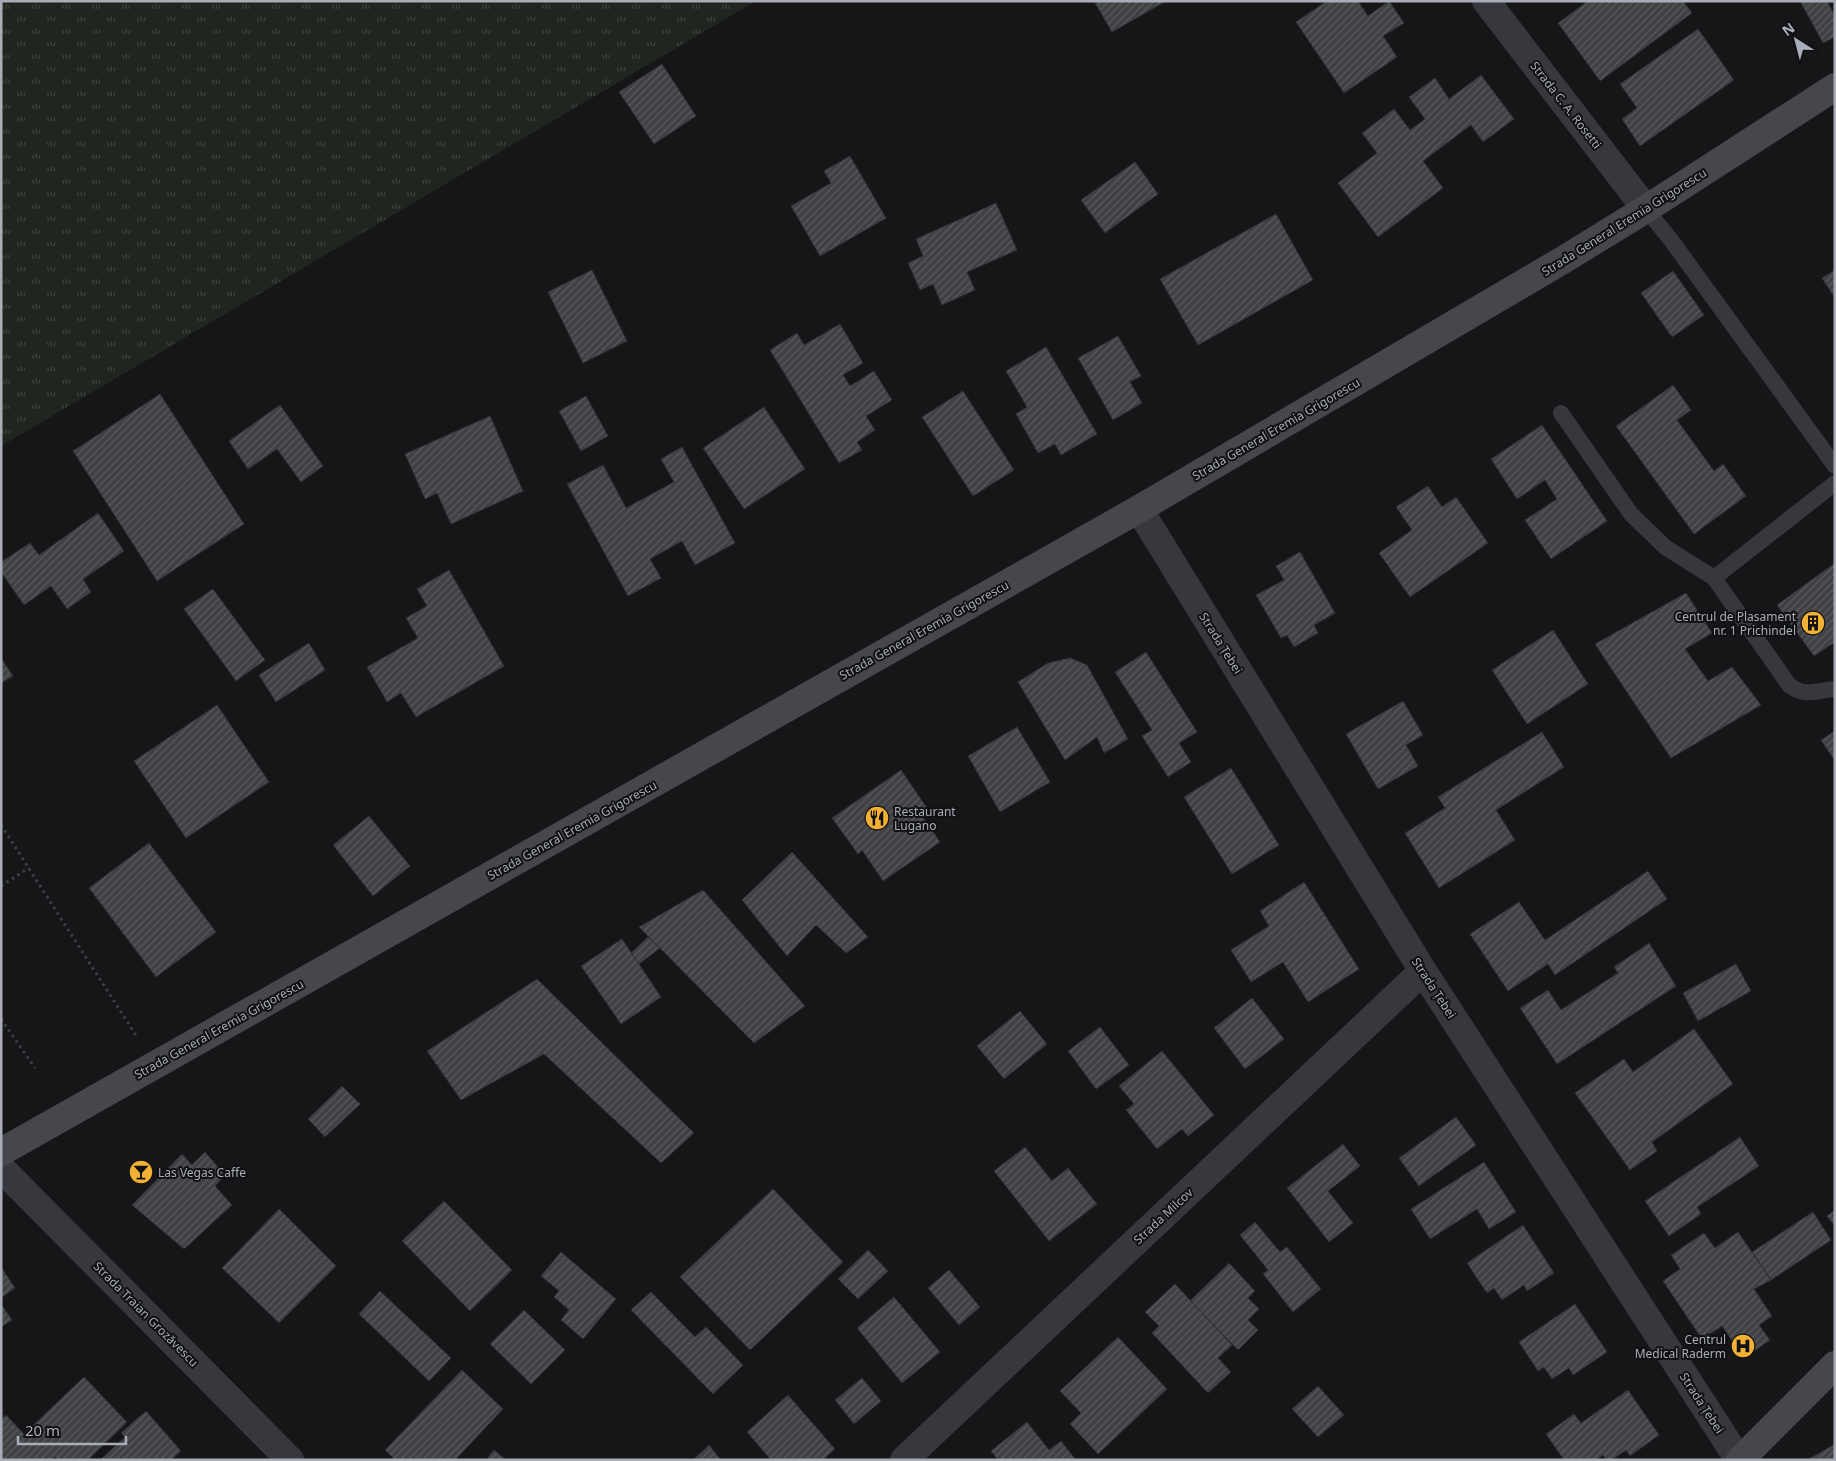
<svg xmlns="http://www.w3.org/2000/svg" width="1836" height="1461" viewBox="0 0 1836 1461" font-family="'Noto Sans',sans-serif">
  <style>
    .grass { fill: url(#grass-tufts) }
    .building { fill: url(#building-hatch); stroke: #303034 }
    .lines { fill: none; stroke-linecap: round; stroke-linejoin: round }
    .path { stroke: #3d3f44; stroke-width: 3; stroke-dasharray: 2.5 4; stroke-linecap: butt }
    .service { stroke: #37383d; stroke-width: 16 }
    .minor { stroke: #37383d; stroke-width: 28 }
    .secondary { stroke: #45474d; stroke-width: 28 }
    .labels { text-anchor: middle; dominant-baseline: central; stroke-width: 4; stroke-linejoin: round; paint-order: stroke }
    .street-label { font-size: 12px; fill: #a8adb8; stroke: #111113 }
    .poi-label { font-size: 12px; fill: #a8adb8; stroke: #111113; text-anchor: end }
  </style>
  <defs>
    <pattern id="grass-tufts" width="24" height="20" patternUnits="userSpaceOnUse" patternTransform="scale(1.25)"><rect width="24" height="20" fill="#1e261f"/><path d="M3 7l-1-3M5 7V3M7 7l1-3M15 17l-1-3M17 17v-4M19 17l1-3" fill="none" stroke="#3c433d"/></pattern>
    <pattern id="building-hatch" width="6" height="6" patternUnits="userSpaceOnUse" patternTransform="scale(1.25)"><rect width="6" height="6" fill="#404145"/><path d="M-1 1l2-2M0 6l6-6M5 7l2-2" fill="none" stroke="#595a5e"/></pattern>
  </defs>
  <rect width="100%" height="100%" fill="#161618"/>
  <polygon class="grass" points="1,1 756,1 1,446"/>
  <g class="building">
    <polygon points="1094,1 1166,1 1112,32"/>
    <polygon points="1327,1 1358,1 1368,16 1389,1 1404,23 1383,36 1397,57 1344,93 1296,22"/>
    <polygon points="1588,1 1683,1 1692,13 1600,81 1558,23"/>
    <polygon points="1800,1 1827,1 1835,16 1835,37 1823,43"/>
    <polygon points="1698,29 1734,80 1640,146 1622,119 1637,108 1620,84"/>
    <polygon points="662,64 696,116 654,144 619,92"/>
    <polygon points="1481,75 1514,119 1483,142 1471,125 1423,161 1443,188 1378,237 1338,183 1377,153 1362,133 1394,109 1410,130 1425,119 1409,97 1435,78 1449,99"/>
    <polygon points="850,156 886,218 820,256 791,206 831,183 824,171"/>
    <polygon points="1135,162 1158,194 1105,233 1081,200"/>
    <polygon points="996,203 1017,250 967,272 975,290 942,305 933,284 920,290 908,263 923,256 916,239"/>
    <polygon points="1276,214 1313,280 1198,345 1160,279"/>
    <polygon points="592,270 627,341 583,363 548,292"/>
    <polygon points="1835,270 1835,298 1822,278"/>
    <polygon points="1673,271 1704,315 1672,337 1641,293"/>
    <polygon points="840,324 863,363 843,375 850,386 874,371 892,400 866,416 875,430 857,442 862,450 839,463 770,350 797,333 804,345"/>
    <polygon points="1118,336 1141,376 1130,382 1142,403 1113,420 1078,358"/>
    <polygon points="1046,347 1097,434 1061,455 1055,444 1038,453 1016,414 1027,407 1006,371"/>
    <polygon points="1673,385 1691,410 1677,420 1714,471 1723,464 1746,496 1694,534 1616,426"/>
    <polygon points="963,391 1014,470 973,496 922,417"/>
    <polygon points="160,394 244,524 157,581 73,451"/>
    <polygon points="586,396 608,436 581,451 559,411"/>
    <polygon points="280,405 323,466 301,482 277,449 248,469 229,441"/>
    <polygon points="764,407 805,469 744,509 703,448"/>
    <polygon points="490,416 523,491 451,524 437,493 425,499 405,454"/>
    <polygon points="1542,425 1607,521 1551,559 1525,520 1557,499 1545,480 1517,499 1491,459"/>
    <polygon points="682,447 735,543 695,565 682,541 650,559 661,578 628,596 567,484 603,465 626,508 674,482 661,459"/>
    <polygon points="1428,486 1442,507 1456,497 1488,543 1410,597 1379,553 1412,530 1396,507"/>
    <polygon points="98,513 124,551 83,579 91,592 67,609 51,586 24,605 1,572 1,562 30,543 39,555"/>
    <polygon points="1300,552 1335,613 1314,625 1318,633 1294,647 1287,635 1281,638 1256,595 1284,580 1276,566"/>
    <polygon points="1835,563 1835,642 1814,656 1777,605"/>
    <polygon points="449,570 504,666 416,717 401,693 387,702 367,667 418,638 406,618 427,606 417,589"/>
    <polygon points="213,589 265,660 236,681 184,609"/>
    <polygon points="1686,593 1712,633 1685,649 1708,681 1732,667 1761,705 1671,758 1595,644"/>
    <polygon points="1553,630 1588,684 1527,724 1492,670"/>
    <polygon points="309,643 325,670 276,702 259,675"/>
    <polygon points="1146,652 1197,732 1179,743 1191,762 1168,777 1142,736 1152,730 1115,672"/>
    <polygon points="1,658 13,676 1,683"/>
    <polygon points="1070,658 1087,665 1128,739 1104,753 1097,737 1065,760 1018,682 1048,663"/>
    <polygon points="1403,701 1423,735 1406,745 1418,766 1378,789 1346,734"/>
    <polygon points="217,705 269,782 186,838 134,761"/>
    <polygon points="1017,727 1050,782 1000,812 968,756"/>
    <polygon points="1835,731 1835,761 1821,740"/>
    <polygon points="1542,732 1564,767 1496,810 1515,840 1439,888 1405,833 1445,808 1438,797"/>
    <polygon points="1231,768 1279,845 1232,874 1184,797"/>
    <polygon points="901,770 927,808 920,813 940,842 883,881 862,850 858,854 832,818"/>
    <polygon points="369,816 410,866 373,896 333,845"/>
    <polygon points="149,843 216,932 156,977 89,888"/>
    <polygon points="792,852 868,937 846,953 816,925 787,956 742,900"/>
    <polygon points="1648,871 1667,899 1555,975 1548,964 1508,991 1470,934 1519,902 1545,940"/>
    <polygon points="1304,882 1359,969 1308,1002 1283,962 1251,982 1231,950 1269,926 1260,911"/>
    <polygon points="703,890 805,1006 754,1043 639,927"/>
    <polygon points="648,937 660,948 639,964 631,953"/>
    <polygon points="622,939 661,997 621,1024 581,966"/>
    <polygon points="1649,943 1676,986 1557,1064 1520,1008 1548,990 1561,1010 1618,973 1614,967"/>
    <polygon points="1736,964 1751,991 1698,1021 1683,993"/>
    <polygon points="537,979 694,1133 661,1163 544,1054 461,1100 427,1051"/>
    <polygon points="1252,998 1284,1039 1245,1069 1214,1028"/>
    <polygon points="1020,1011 1047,1044 1004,1079 977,1046"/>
    <polygon points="1100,1027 1129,1065 1096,1089 1068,1051"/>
    <polygon points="1694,1029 1733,1084 1652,1142 1657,1151 1630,1170 1575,1093 1624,1059 1633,1072"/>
    <polygon points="1162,1051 1214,1115 1188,1136 1182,1129 1157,1149 1126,1110 1134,1104 1119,1086"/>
    <polygon points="342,1086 360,1104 325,1137 308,1119"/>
    <polygon points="1456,1117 1476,1145 1419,1186 1399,1158"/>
    <polygon points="1740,1137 1759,1166 1697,1207 1701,1214 1669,1236 1645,1201"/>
    <polygon points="1343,1144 1360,1166 1328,1191 1353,1223 1329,1242 1287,1188"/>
    <polygon points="1025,1147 1052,1181 1068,1168 1097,1204 1049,1241 994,1171"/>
    <polygon points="205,1152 225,1175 215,1186 232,1205 184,1249 132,1205 182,1154 192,1165"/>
    <polygon points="1484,1162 1516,1212 1489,1229 1477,1209 1430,1239 1411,1209"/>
    <polygon points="773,1189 843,1262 750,1350 680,1277"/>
    <polygon points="444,1201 512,1270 470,1311 402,1241"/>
    <polygon points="279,1209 336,1266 279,1323 222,1268"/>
    <polygon points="1835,1210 1835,1226 1827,1216"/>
    <polygon points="1813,1212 1831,1240 1771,1280 1752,1252"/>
    <polygon points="1255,1222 1280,1252 1287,1247 1321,1289 1293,1312 1263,1274 1268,1270 1240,1235"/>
    <polygon points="1523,1225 1554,1273 1527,1291 1524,1285 1502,1300 1494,1288 1487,1293 1467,1263"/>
    <polygon points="1738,1232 1771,1280 1754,1289 1772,1316 1759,1325 1770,1340 1744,1358 1722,1326 1702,1339 1663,1281 1680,1269 1671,1255 1704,1233 1715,1248"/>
    <polygon points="868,1250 888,1271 858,1299 838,1279"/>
    <polygon points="561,1252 616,1299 583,1339 561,1320 569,1310 554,1297 559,1291 541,1276"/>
    <polygon points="1229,1263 1255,1291 1248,1298 1259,1309 1248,1320 1258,1330 1238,1350 1190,1301"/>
    <polygon points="1,1267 15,1288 1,1298"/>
    <polygon points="949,1270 980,1307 959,1325 928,1288"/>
    <polygon points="1175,1284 1232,1345 1218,1358 1231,1372 1208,1393 1152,1333 1159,1326 1145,1312"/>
    <polygon points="380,1291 451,1358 429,1381 359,1314"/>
    <polygon points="651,1292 695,1337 706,1327 743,1365 713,1394 631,1310"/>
    <polygon points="894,1297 940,1352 902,1383 857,1328"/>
    <polygon points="1,1304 12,1320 1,1327"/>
    <polygon points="1575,1304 1607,1352 1573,1375 1569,1368 1552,1379 1544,1367 1538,1371 1519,1342"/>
    <polygon points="524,1310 565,1350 531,1384 490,1344"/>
    <polygon points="1118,1337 1167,1389 1098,1454 1070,1424 1081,1413 1060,1391"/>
    <polygon points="462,1370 503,1409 455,1460 395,1460 385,1450"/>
    <polygon points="84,1377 127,1422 88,1460 57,1460 55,1457 52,1460 1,1460 1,1419 6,1415 24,1434"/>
    <polygon points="862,1378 881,1401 854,1424 835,1400"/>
    <polygon points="1318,1386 1344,1415 1318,1437 1292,1409"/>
    <polygon points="1628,1390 1659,1435 1630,1456 1626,1450 1612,1460 1606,1460 1603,1455 1596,1460 1564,1460 1546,1434 1574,1414 1581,1423"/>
    <polygon points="788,1395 835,1449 823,1460 771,1460 747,1432"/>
    <polygon points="146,1411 181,1451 171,1460 100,1460 125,1437 121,1433"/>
    <polygon points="1027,1422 1049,1450 1061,1441 1076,1460 998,1460 991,1451"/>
    <polygon points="1835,1444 1835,1460 1809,1460 1809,1459"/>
    <polygon points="709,1445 721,1460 693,1460"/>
    <polygon points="494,1450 506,1460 486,1460"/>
  </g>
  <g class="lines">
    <g class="path">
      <polyline points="1,825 137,1037"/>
      <polyline points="1,886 29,868"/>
      <polyline points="1,1019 35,1068"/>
    </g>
    <g class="service">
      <polyline points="1646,209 1671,240 1835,466"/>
      <path d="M1561 413 1631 514 1665 547 1714 578 1789 685C1805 698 1817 690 1835 689"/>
      <polyline points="1714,578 1835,483"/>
    </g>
    <g class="minor">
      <polyline points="1486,1 1646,209"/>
      <polyline points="1139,509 1423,971 1739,1460"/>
      <polyline points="1,1168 290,1460"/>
      <polyline points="904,1460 1423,971"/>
    </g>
    <g class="secondary">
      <polyline points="1,1152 1139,509 1563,260 1646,209 1835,87"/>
      <polyline points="1740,1460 1835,1365"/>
    </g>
  </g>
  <defs>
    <g id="building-disc" transform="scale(1.25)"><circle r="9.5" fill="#f2b134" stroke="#111113"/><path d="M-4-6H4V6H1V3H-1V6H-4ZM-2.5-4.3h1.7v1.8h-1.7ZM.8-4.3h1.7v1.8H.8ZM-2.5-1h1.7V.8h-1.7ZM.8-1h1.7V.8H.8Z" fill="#111"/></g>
    <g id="restaurant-disc" transform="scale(1.25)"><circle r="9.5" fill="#f2b134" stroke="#111113"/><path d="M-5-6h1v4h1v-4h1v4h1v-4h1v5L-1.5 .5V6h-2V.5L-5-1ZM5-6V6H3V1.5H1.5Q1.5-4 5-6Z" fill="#111"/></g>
    <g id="bar-disc" transform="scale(1.25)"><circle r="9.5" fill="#f2b134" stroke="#111113"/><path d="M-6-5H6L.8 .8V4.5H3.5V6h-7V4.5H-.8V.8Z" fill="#111"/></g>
    <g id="hospital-disc" transform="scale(1.25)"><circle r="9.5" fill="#f2b134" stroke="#111113"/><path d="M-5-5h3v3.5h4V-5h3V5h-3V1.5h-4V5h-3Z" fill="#111"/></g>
  </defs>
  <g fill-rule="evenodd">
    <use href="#building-disc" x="1813" y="623"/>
    <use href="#restaurant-disc" x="877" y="818"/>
    <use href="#bar-disc" x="141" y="1172"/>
    <use href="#hospital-disc" x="1743" y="1346"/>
  </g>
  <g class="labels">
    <g class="street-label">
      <text transform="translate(1566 105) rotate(52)">Strada C. A. Rosetti</text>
      <text transform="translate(1624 222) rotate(-32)">Strada General Eremia Grigorescu</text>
      <text transform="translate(1276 429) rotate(-30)">Strada General Eremia Grigorescu</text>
      <text transform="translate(924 630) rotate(-29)">Strada General Eremia Grigorescu</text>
      <text transform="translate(1221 643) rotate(58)">Strada Țebei</text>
      <text transform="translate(572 830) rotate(-29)">Strada General Eremia Grigorescu</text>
      <text transform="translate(1434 988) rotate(57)">Strada Țebei</text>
      <text transform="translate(219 1029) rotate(-29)">Strada General Eremia Grigorescu</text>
      <text transform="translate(1163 1216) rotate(-43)">Strada Milcov</text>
      <text transform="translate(146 1314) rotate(45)">Strada Traian Grozăvescu</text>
      <text transform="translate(1702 1403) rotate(57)">Strada Țebei</text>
    </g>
    <g class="poi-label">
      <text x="1796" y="616">Centrul de Plasament<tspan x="1796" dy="14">nr. 1 Prichindel</tspan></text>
      <text x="894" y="811" text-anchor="start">Restaurant<tspan x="894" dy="14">Lugano</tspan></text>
      <text x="158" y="1172" text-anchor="start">Las Vegas Caffe</text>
      <text x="1726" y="1339">Centrul<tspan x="1726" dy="14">Medical Raderm</tspan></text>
    </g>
  </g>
  <rect width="1836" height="1461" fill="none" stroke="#a8adb8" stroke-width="5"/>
  <g transform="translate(1796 40) rotate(324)" stroke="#111113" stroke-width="4" paint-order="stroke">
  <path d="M0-4L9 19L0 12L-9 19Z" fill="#a8adb8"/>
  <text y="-8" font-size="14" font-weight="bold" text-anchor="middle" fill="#a8adb8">N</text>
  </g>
  <path d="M18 1436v8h108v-8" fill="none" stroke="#a8adb8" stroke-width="2.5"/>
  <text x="25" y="1436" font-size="15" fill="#a8adb8" stroke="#111113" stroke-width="4" paint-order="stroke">20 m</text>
</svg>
